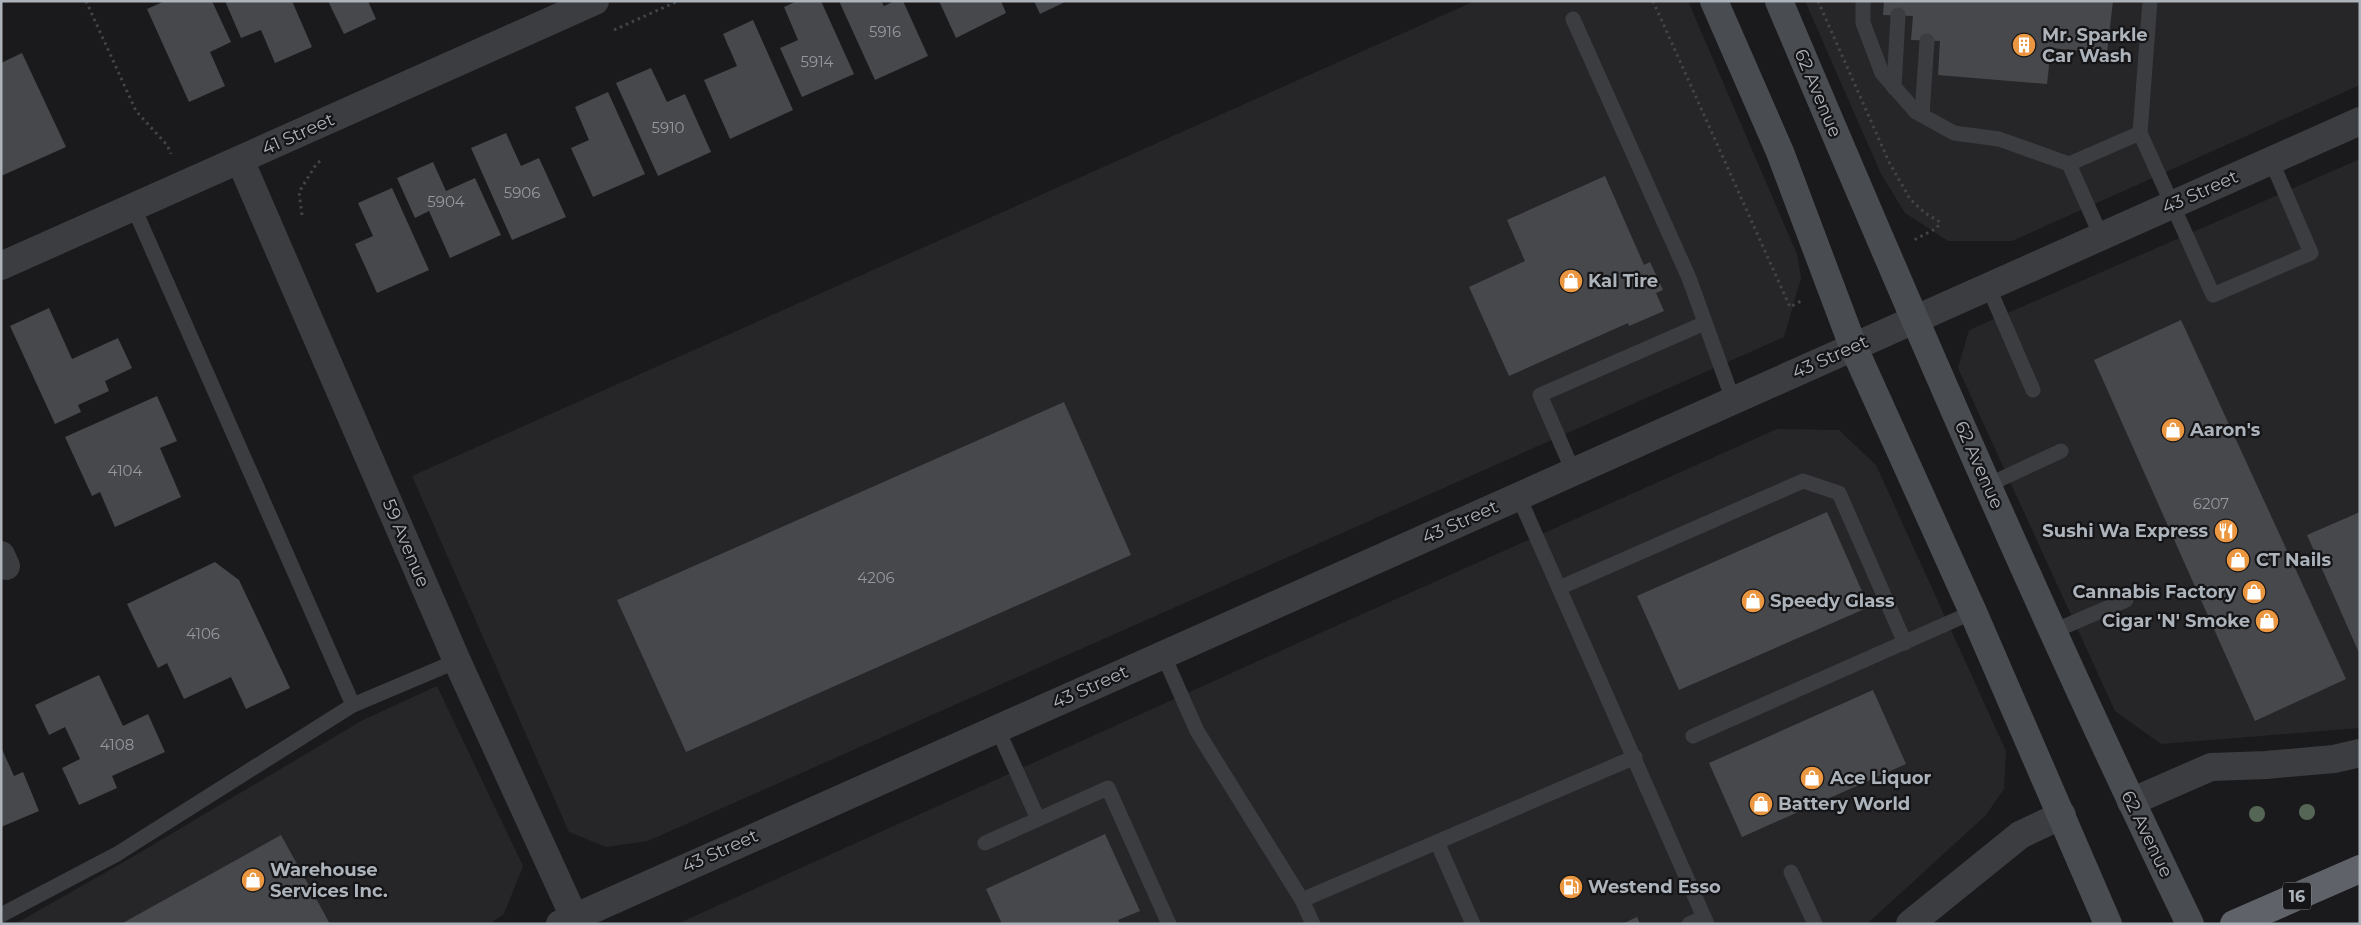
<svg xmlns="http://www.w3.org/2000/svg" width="2361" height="925" viewBox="0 0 2361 925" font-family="Montserrat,sans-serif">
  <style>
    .built { fill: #262629 }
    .building { fill: #47484c }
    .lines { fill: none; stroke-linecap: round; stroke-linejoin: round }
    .path { stroke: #414448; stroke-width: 3; stroke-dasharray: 2.5 4; stroke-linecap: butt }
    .service { stroke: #3b3d41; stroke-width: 15 }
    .minor { stroke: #3b3d41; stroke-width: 28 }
    .tertiary { stroke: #3b3d41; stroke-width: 28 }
    .secondary { stroke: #494c51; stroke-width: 28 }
    .trunk { stroke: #5f6369; stroke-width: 28 }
    .tree { fill: #566656 }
    .labels { text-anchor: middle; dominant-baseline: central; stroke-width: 4.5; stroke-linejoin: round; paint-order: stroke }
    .number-label { font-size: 15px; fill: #94989f }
    .shield { fill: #151517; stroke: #7f848a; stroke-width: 1 }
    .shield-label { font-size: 16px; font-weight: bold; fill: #adb3bb }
    .poi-label { font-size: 18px; font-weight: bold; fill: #adb3bb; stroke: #151517; text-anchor: start }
    .street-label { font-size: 18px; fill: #adb3bb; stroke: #151517 }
  </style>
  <rect width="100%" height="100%" fill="#1a1a1c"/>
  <g class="built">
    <polygon points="1475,1 1688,1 1797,254 1801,278 1784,337 648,841 606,847 569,832 412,476"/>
    <polygon points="1805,1 2360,1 2360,85 2012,241 1948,241 1905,213 1881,174"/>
    <polygon points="2360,159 2360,728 2161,744 2115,711 1958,368 1969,330"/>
    <polygon points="1777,429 1839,430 1876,465 2006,751 2004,789 1986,815 1867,924 677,924 1329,629"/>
    <polygon points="437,686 523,866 504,914 489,924 15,924 129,859 363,720"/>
  </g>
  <g class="building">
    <polygon points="165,1 212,1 231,42 210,52 225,86 189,102 147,9"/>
    <polygon points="225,1 292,1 312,47 275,63 261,30 241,38"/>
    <polygon points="328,1 368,1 376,19 344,34"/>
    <polygon points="797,1 821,1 854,74 802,97 780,48 798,40 784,7"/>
    <polygon points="839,1 881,1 884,6 895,1 903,1 928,56 875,80"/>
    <polygon points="939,1 1001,1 1006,13 956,38"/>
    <polygon points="1034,1 1067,1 1040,14"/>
    <polygon points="1884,1 2113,1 2107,53 2051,48 2047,84 1938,75 1940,41 1911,40 1913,16 1883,15"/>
    <polygon points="753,20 793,110 730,139 704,80 737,66 723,34"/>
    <polygon points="22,53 66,147 1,176 1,63"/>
    <polygon points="651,68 667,102 685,94 711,152 658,176 616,83"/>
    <polygon points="608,92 645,174 593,197 571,148 589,140 575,107"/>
    <polygon points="506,133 521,166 539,158 566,217 512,240 471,148"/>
    <polygon points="433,162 446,191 475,178 501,235 450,258 429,211 415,218 397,178"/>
    <polygon points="1605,176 1644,265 1650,262 1663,290 1656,293 1664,311 1629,326 1628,323 1509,376 1469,287 1525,261 1507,220"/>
    <polygon points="392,188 429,270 377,293 355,244 373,236 358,203"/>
    <polygon points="49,308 72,359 118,338 132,368 105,381 109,391 78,405 81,412 55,424 10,326"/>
    <polygon points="2181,320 2346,679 2255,721 2094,360"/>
    <polygon points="157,396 177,441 160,448 181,497 115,527 100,492 92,496 65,437"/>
    <polygon points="1064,402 1131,555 686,752 617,600"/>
    <polygon points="1827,512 1869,607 1679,690 1637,596"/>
    <polygon points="2360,512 2360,655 2307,535"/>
    <polygon points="215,562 239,580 290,688 246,709 231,677 184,699 167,663 158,668 127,604"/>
    <polygon points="99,675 123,726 148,714 165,752 112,776 117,788 79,805 62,768 80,759 65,727 49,735 35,705"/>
    <polygon points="1873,690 1906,764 1742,837 1709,763"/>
    <polygon points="1,747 14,776 23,772 39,811 1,827"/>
    <polygon points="1105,834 1140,911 1118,920 1120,924 1002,924 986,889"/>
    <polygon points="281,835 330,924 121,924"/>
    <polygon points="1637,917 1640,924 1622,924"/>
  </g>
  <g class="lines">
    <g class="path">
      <polyline points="86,1 136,111 167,145 171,154"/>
      <polyline points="1653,1 1790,307 1801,301"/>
      <polyline points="1818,1 1889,162 1910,199 1925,213 1940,222 1937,228 1914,240"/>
      <polyline points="614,30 678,1"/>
      <polyline points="302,215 299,192 317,163 321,161"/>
    </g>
    <g class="service">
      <polyline points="1863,1 1863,23 1882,73 1916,112 1954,133 1999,139 2069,164"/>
      <polyline points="1573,19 1689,278 1733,400"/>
      <polyline points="1894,88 1898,15"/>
      <polyline points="1922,115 1927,41"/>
      <polyline points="2140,133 2150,1"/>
      <polyline points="133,206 353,705"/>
      <polyline points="2101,236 2069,164 2140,133 2213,295 2311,253 2271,160"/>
      <polyline points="1988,286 2033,390"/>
      <polyline points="1573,471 1540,395 1705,323"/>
      <polyline points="1988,485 2061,451"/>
      <polyline points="1518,495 1707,924"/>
      <polyline points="1559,588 1803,481 1839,493 1905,643"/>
      <polyline points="2054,631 2126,600"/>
      <polyline points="1163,654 1197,731 1302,900 1313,924"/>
      <polyline points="997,728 1038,819"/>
      <polyline points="1693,736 1973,612"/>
      <polyline points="985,843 1108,788 1169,924"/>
      <polyline points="1791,872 1815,924"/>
      <polyline points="1302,900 1437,842"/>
      <polyline points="1,915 117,854 353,705 457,661"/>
      <polyline points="1473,924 1437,842 1635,757"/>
      <polyline points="1689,924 1704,917"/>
    </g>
    <g class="minor">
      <polyline points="240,160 457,661 574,917"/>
      <polyline points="1,266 595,1"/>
      <polyline points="1,555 6,566"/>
      <polyline points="2131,802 2211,767 2266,765 2334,759 2360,753"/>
      <polyline points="1910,924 2020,835 2062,815"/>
    </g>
    <polyline class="tertiary" points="560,924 2360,121"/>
    <g class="secondary">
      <polyline points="1714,1 1780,152 1853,346 1973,612 2108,924"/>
      <path d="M1779 1C1910 311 2043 621 2190 924"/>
    </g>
    <polyline class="trunk" points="2234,924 2360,869"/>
  </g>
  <g class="tree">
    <circle cx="2307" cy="812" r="8"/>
    <circle cx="2257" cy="814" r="8"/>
  </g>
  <defs>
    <g id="building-disc" transform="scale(1.25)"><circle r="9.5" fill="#eb9742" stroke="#151517"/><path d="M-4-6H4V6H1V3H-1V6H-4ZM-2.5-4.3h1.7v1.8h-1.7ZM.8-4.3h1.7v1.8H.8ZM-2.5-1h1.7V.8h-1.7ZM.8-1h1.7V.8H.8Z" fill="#fff"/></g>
    <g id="shop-disc" transform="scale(1.25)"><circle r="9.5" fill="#eb9742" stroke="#151517"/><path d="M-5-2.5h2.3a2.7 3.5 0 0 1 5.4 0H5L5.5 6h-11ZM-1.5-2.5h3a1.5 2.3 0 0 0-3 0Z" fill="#fff"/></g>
    <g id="restaurant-disc" transform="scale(1.25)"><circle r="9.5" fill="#eb9742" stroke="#151517"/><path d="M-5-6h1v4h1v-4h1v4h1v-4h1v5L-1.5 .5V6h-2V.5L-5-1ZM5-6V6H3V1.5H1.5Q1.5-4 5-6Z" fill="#fff"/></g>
    <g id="fuel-disc" transform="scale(1.25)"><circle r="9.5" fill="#eb9742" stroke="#151517"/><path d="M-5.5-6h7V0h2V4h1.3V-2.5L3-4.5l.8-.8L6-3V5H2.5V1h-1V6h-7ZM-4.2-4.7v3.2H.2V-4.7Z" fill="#fff"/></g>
  </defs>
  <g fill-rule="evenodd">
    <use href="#building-disc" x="2024" y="45"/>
    <use href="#shop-disc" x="1571" y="281"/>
    <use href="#shop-disc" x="2173" y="430"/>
    <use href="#restaurant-disc" x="2226" y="531"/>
    <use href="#shop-disc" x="2238" y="560"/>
    <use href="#shop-disc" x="2254" y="592"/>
    <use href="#shop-disc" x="1753" y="601"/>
    <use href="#shop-disc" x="2267" y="621"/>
    <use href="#shop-disc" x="1812" y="778"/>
    <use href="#shop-disc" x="1761" y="804"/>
    <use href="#shop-disc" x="253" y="880"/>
    <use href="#fuel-disc" x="1571" y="887"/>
  </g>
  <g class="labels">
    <g class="number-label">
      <text x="885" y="31">5916</text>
      <text x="817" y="61">5914</text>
      <text x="668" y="127">5910</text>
      <text x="522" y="192">5906</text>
      <text x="446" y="201">5904</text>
      <text x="125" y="470">4104</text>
      <text x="2211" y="503">6207</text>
      <text x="876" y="577">4206</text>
      <text x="203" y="633">4106</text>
      <text x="117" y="744">4108</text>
    </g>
    <rect class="shield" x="2283" y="882.5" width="28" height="27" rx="4"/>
    <g class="shield-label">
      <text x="2297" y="896">16</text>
    </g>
    <g class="poi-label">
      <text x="2042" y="35">Mr. Sparkle<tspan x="2042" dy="21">Car Wash</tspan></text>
      <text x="1588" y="281">Kal Tire</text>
      <text x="2190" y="430">Aaron's</text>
      <text x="2208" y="531" text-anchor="end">Sushi Wa Express</text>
      <text x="2256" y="560">CT Nails</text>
      <text x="2236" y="592" text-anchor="end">Cannabis Factory</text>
      <text x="1770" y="601">Speedy Glass</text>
      <text x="2250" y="621" text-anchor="end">Cigar 'N' Smoke</text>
      <text x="1830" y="778">Ace Liquor</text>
      <text x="1778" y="804">Battery World</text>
      <text x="270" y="870">Warehouse<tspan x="270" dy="21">Services Inc.</tspan></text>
      <text x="1588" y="887">Westend Esso</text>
    </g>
    <g class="street-label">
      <text transform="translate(1818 93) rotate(67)">62 Avenue</text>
      <text transform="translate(298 134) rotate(-24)">41 Street</text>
      <text transform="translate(2200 192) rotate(-24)">43 Street</text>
      <text transform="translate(1830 357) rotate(-24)">43 Street</text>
      <text transform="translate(1979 465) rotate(66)">62 Avenue</text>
      <text transform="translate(1460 522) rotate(-24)">43 Street</text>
      <text transform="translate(406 543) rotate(67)">59 Avenue</text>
      <text transform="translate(1090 687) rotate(-24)">43 Street</text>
      <text transform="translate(2147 834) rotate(64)">62 Avenue</text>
      <text transform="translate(720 851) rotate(-24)">43 Street</text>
    </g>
  </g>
  <rect width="2361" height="925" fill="none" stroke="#adb3bb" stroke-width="5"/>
</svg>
